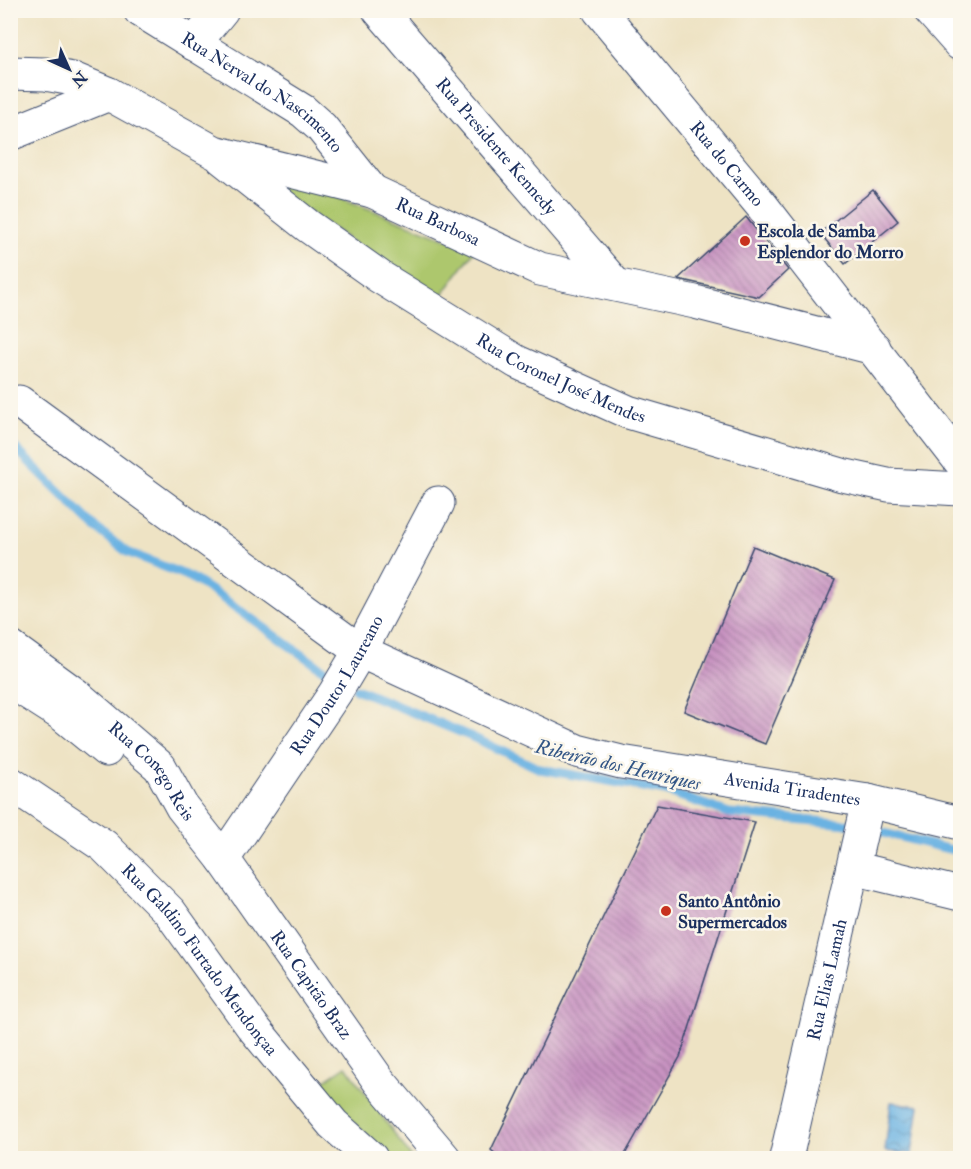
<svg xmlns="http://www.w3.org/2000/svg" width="971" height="1169" viewBox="0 0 971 1169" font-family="'IM FELL Double Pica',serif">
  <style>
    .green { fill: #adc76d; stroke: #647b66; stroke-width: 1.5 }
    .water { fill: url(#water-waves); stroke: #4270a0; stroke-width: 1.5 }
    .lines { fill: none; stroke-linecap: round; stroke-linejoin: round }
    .stream { stroke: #6ab2e2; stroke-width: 9 }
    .building { fill: url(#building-back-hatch) }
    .street-casing { stroke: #3b4a6d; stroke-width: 35 }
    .secondary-casing { stroke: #3b4a6d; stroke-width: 35 }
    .primary-casing { stroke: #3b4a6d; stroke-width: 35 }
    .street { stroke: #fff; stroke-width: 33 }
    .secondary { stroke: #fff; stroke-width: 33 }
    .primary { stroke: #fff; stroke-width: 33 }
    .poi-dot { fill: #c8321e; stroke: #fbf7ec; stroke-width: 2 }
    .labels { text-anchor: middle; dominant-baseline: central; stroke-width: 5; stroke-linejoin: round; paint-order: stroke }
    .street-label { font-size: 18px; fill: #1b2f5e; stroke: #fbf7ec }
    .poi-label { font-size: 18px; font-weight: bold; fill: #1b2f5e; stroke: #fbf7ec; text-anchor: start }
    .water-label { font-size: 20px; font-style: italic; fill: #335686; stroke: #fbf7ec }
  </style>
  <defs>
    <pattern id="water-waves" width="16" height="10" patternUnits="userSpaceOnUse" patternTransform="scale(1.5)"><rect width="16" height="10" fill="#6ab2e2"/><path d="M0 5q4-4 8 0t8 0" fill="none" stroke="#5691ba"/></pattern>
    <pattern id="building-back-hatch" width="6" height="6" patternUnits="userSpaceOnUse" patternTransform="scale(1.5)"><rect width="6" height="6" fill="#c893c1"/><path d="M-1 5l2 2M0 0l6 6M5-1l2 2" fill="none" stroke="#a278a0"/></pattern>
  </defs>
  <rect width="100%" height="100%" fill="#fbf7ec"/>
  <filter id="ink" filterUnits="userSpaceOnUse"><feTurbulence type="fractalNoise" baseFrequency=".0167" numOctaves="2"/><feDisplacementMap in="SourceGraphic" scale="12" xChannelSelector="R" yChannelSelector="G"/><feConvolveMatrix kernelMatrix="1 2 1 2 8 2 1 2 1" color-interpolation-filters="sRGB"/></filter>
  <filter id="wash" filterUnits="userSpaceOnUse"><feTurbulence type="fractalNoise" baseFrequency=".008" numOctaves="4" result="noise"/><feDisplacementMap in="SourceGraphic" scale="24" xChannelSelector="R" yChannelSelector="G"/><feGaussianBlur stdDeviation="1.35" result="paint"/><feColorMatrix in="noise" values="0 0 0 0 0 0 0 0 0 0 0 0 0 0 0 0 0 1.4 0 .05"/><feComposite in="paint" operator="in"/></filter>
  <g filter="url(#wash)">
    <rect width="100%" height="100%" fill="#eee3c4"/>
    <g class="green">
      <polygon points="279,174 475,250 438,301 274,188"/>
      <polygon points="346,1066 412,1158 392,1158 315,1087"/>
    </g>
    <polygon class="water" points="891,1102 919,1106 912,1154 885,1151"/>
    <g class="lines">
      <g class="stream">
        <polyline points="10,443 96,528 127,552 190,577 218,595 335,678"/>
        <polyline points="356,689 470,736 540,769 665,791 729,813 848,824"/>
        <polyline points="884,833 960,852"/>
      </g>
    </g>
    <g id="blocks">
      <g class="building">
        <polygon points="873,190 898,221 845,264 820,233"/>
        <polygon points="746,217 788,270 759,297 678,279"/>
        <polygon points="753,546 835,580 765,744 684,711"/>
        <polygon points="657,805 755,822 680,1057 623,1158 501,1158 491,1150"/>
      </g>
    </g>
  </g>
  <g filter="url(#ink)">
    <use href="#blocks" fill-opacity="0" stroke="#3b4a6d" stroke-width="1.5"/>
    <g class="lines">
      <g class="street-casing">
        <g id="street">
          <path id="s1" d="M140 10 303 111 321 127 372 191"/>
          <path id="s2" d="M379 10 614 283"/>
          <path id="s3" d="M599 10 763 207 960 461"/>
          <polyline points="930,10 960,44"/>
          <polyline points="194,44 222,10"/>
          <path id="s4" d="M10 73 45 74 73 79 109 94 214 152 372 191 540 269 695 302 874 348"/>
          <polyline points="10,134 109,94"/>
          <path id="s5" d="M222 158 308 226 380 277 517 362 628 412 842 475 888 485 960 489"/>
          <path id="s6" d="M19 402 360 651 577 751 621 762 868 801 960 823"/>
          <path id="s7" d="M223 859 335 693 360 651 438 503"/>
          <polyline points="853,868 960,894"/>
          <path id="s8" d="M786 1158 868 801"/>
        </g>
      </g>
      <g class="secondary-casing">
        <g id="secondary">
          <path id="s9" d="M10 783 104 846 170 912 252 1026 333 1124 371 1158"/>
        </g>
      </g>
      <g class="primary-casing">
        <g id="primary">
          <path id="s10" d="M10 647 76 695 160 767 182 807 223 859 379 1081 444 1158"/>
          <polyline points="10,681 63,715 106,750"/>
        </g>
      </g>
      <use href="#street" class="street"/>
      <use href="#secondary" class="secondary"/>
      <use href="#primary" class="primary"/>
    </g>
  </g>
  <g class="poi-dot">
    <circle cx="745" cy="241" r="6"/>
    <circle cx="666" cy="911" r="6"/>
  </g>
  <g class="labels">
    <g class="street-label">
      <text stroke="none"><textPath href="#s1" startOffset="148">Rua Nerval do Nascimento</textPath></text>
      <text stroke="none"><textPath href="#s2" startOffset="180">Rua Presidente Kennedy</textPath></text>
      <text stroke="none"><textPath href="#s3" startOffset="200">Rua do Carmo</textPath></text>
      <text stroke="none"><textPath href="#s4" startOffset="458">Rua Barbosa</textPath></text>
      <text stroke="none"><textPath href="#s5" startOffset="406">Rua Coronel José Mendes</textPath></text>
      <text stroke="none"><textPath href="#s7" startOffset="208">Rua Doutor Laureano</textPath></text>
      <text stroke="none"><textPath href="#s10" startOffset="190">Rua Conego Reis</textPath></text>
      <text stroke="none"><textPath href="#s6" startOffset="880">Avenida Tiradentes</textPath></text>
      <text stroke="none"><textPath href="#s9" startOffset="262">Rua Galdino Furtado Mendonçaa</textPath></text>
      <text stroke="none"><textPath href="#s8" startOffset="183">Rua Elias Lamah</textPath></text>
      <text stroke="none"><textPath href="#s10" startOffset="458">Rua Capitão Braz</textPath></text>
    </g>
    <g class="poi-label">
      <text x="757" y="231">Escola de Samba<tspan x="757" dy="21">Esplendor do Morro</tspan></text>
      <text x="678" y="901">Santo Antônio<tspan x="678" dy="21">Supermercados</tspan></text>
    </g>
    <g class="water-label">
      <text transform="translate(618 765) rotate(13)">Ribeirão dos Henriques</text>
    </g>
  </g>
  <rect width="971" height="1169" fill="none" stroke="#fbf7ec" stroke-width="36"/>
  <g transform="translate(69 69) rotate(135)" stroke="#fbf7ec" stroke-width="4.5" paint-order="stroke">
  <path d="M0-4.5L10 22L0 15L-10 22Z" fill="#1b2f5e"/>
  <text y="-9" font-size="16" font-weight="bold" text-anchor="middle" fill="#1b2f5e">N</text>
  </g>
</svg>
